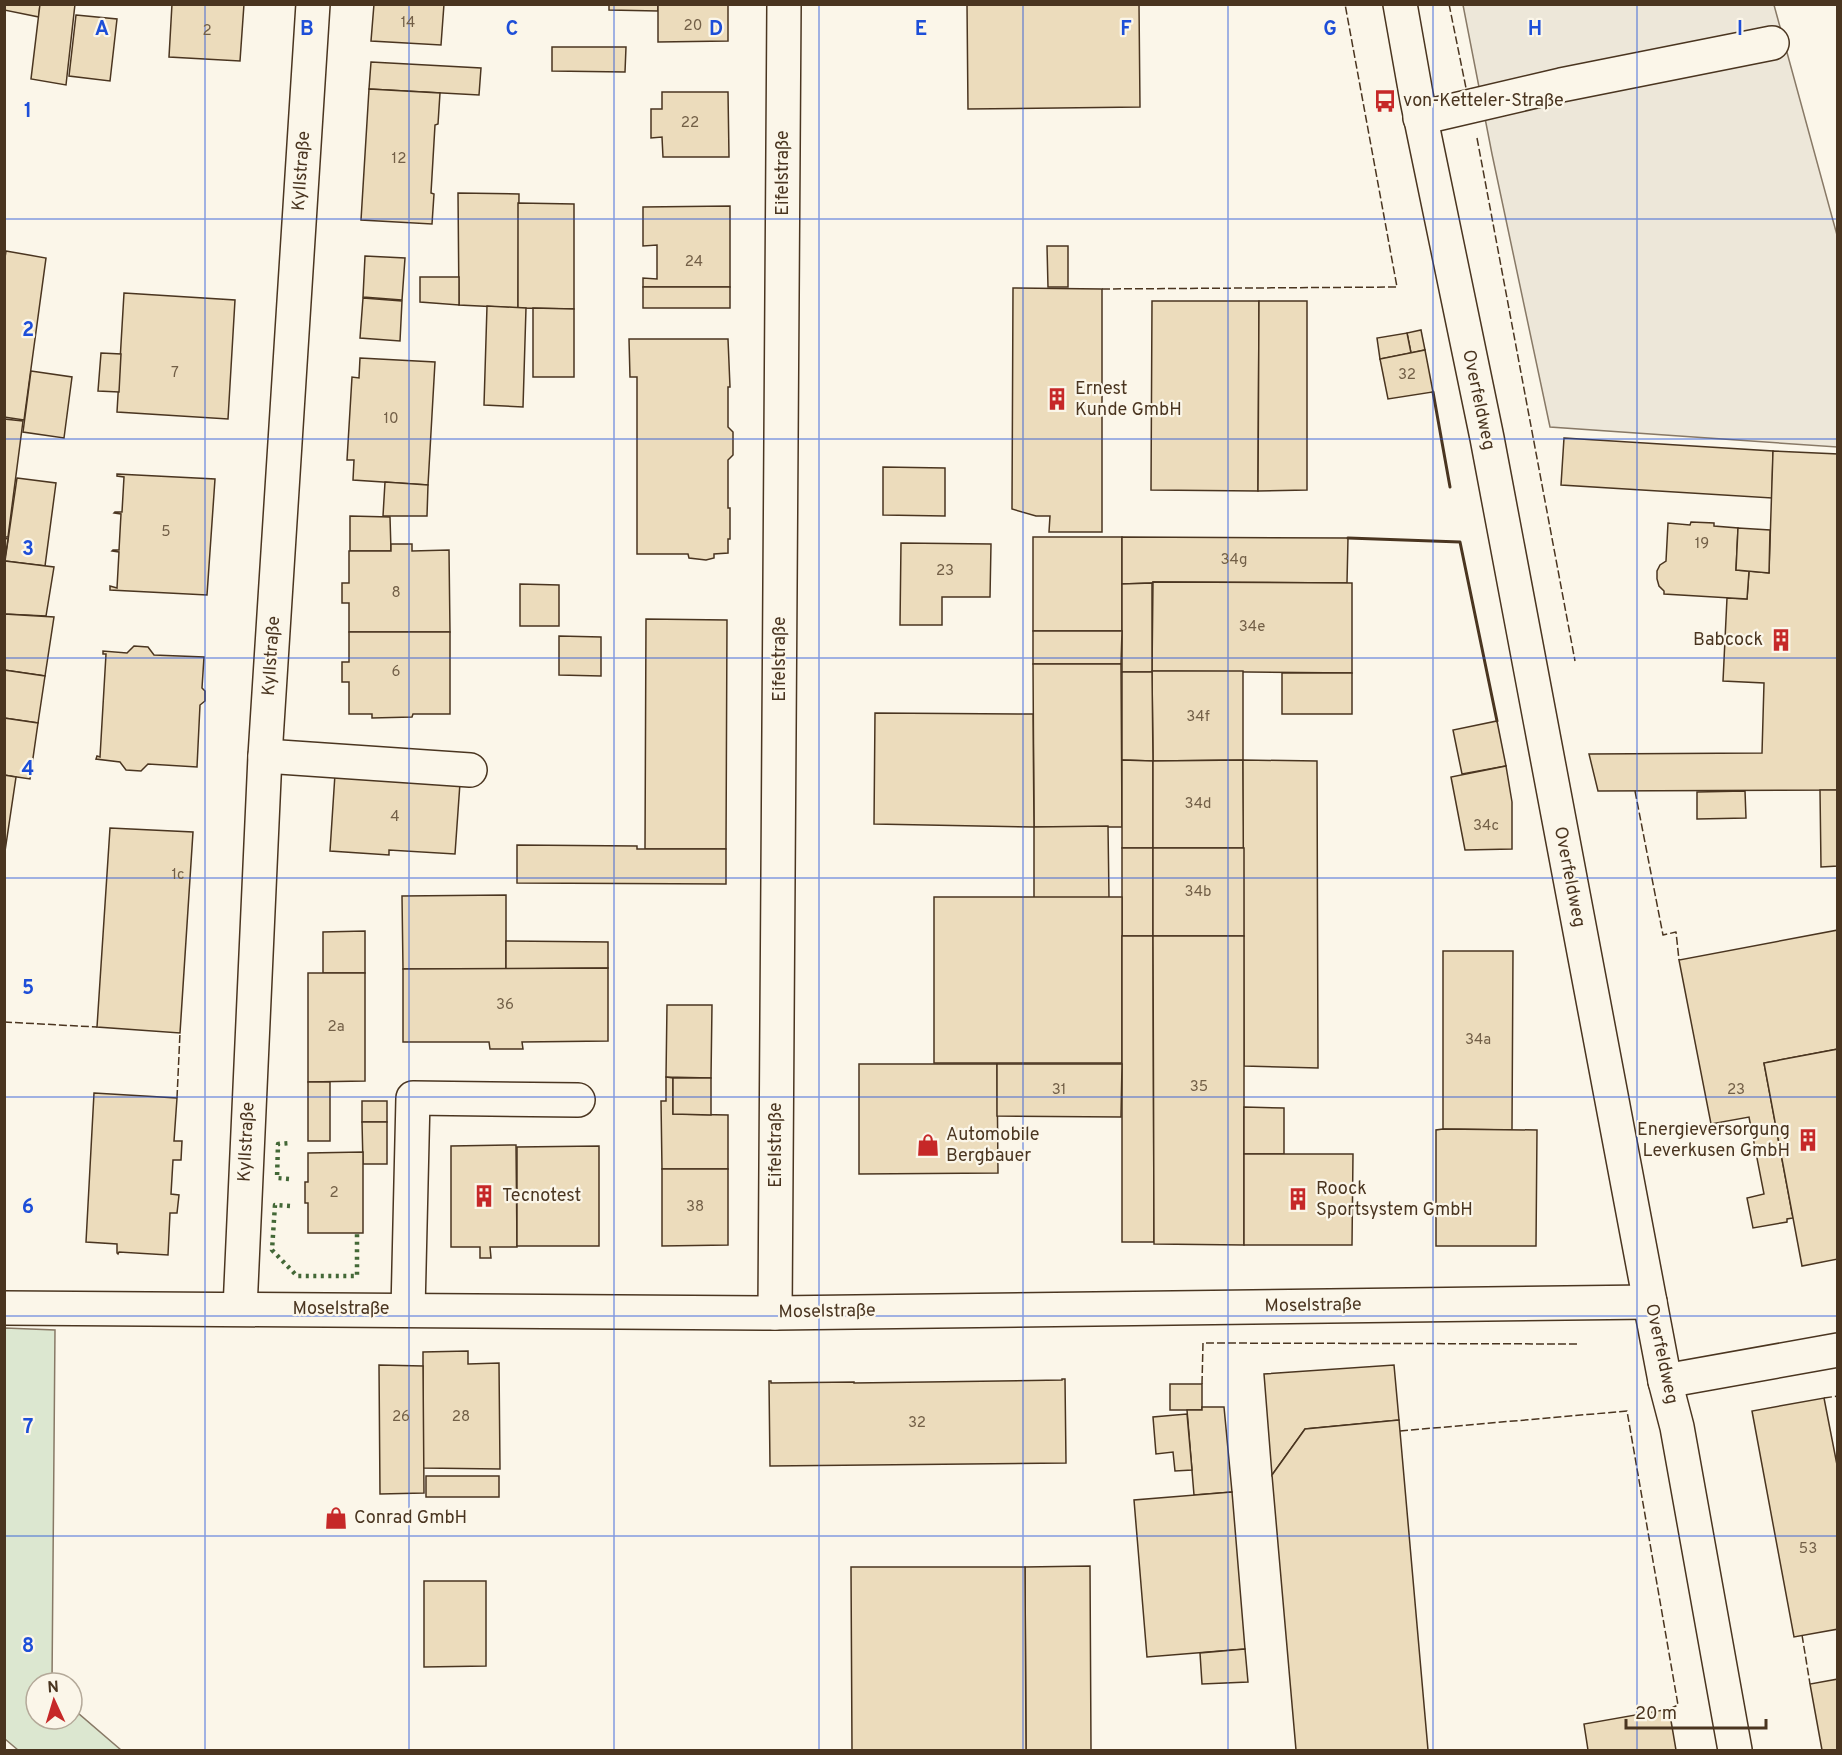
<svg xmlns="http://www.w3.org/2000/svg" width="1842" height="1755" viewBox="0 0 1842 1755" font-family="Overpass,sans-serif">
  <style>
    .green { fill: #dce7d0; stroke: #887966; stroke-width: 1.5 }
    .parking { fill: #ede7d9; stroke: #887966; stroke-width: 1.5 }
    .building { fill: #ecdcbc; stroke: #4a3520; stroke-width: 1.5 }
    .lines { fill: none; stroke-linecap: round; stroke-linejoin: round }
    .minor-casing { stroke: #4a3520; stroke-width: 36 }
    .minor { stroke: #fbf6e9; stroke-width: 33 }
    .hedge { stroke: #436837; stroke-width: 4.5; stroke-dasharray: 3 4.5; stroke-linecap: butt }
    .fence { stroke: #4a3520; stroke-width: 1.5; stroke-dasharray: 8 3; stroke-linecap: butt }
    .wall { stroke: #4a3520; stroke-width: 3 }
    .grid { fill: none; stroke: #1d4ed8; stroke-width: 1.5; stroke-opacity: 0.55 }
    .labels { text-anchor: middle; dominant-baseline: central; stroke-width: 4.5; stroke-linejoin: round; paint-order: stroke }
    .number-label { font-size: 15px; fill: #725f47 }
    .poi-label { font-size: 18px; fill: #4a3520; stroke: #fbf6e9; text-anchor: start }
    .street-label { font-size: 18px; fill: #4a3520; stroke: #fbf6e9 }
    .grid-label { font-size: 20px; text-anchor: middle; font-weight: bold; fill: #1d4ed8; stroke: #fbf6e9; stroke-width: 4.5; stroke-linejoin: round; paint-order: stroke }
  </style>
  <rect width="100%" height="100%" fill="#fbf6e9"/>
  <polygon class="green" points="5,1328 55,1330 52,1683 36,1683 36,1719 72,1719 72,1708 121,1750 18,1750 5,1739"/>
  <polygon class="parking" points="1463,5 1774,5 1837,235 1837,447 1550,427 1492,154"/>
  <g class="building">
    <polygon points="4,4 40,4 39,17 4,10"/>
    <polygon points="40,4 75,4 66,85 31,79"/>
    <polygon points="172,4 244,4 240,61 169,57"/>
    <polygon points="374,4 444,4 441,45 371,41"/>
    <polygon points="609,4 658,4 658,11 609,10"/>
    <polygon points="658,4 728,4 728,41 658,42"/>
    <polygon points="967,4 1139,4 1140,107 968,109"/>
    <polygon points="76,15 117,19 110,81 69,76"/>
    <polygon points="552,47 626,47 625,72 552,71"/>
    <polygon points="371,62 481,68 479,95 369,89"/>
    <polygon points="369,89 440,93 438,124 435,125 431,193 434,194 432,224 361,220"/>
    <polygon points="662,92 728,92 729,157 663,157 662,137 651,138 651,109 662,109"/>
    <polygon points="458,193 519,194 518,308 459,305"/>
    <polygon points="518,203 574,204 574,309 518,308"/>
    <polygon points="730,206 730,287 643,287 643,278 657,279 657,245 643,246 643,207"/>
    <polygon points="1047,246 1068,246 1068,287 1048,287"/>
    <polygon points="6,251 46,258 24,420 4,417 4,264"/>
    <polygon points="365,256 405,258 402,300 363,297"/>
    <polygon points="420,277 459,277 459,305 420,302"/>
    <rect x="643" y="287" width="87" height="21"/>
    <polygon points="1013,288 1102,289 1102,532 1049,532 1050,516 1036,516 1012,509"/>
    <polygon points="124,293 235,300 228,419 117,412"/>
    <polygon points="363,298 402,301 400,341 360,338"/>
    <polygon points="1152,301 1259,301 1258,491 1151,490"/>
    <polygon points="1259,301 1307,301 1307,490 1258,491"/>
    <polygon points="487,306 526,308 523,407 484,405"/>
    <polygon points="533,308 574,309 574,377 533,377"/>
    <polygon points="1421,330 1425,350 1411,353 1407,333"/>
    <polygon points="1407,333 1411,353 1380,359 1377,338"/>
    <polygon points="629,339 728,339 730,387 728,387 728,427 733,432 733,455 728,460 728,508 730,508 730,539 728,539 728,553 714,554 714,558 706,560 689,558 688,554 637,554 637,377 630,377"/>
    <polygon points="1425,350 1433,392 1388,399 1380,359"/>
    <polygon points="101,353 121,354 119,392 98,391"/>
    <polygon points="360,358 435,362 428,485 353,480 354,460 347,460 352,377 359,378"/>
    <polygon points="31,371 72,377 64,438 23,432"/>
    <polygon points="4,419 23,421 8,537 4,537"/>
    <polygon points="1564,438 1773,451 1772,498 1561,485"/>
    <polygon points="1773,451 1838,454 1838,790 1598,791 1589,754 1762,753 1764,683 1723,681 1727,598 1747,599 1749,571 1769,573"/>
    <polygon points="883,467 945,468 945,516 883,515"/>
    <polygon points="117,474 215,479 207,595 110,590 110,586 117,588 119,552 112,551 113,550 119,550 121,514 114,513 115,512 122,512 124,477 117,476"/>
    <polygon points="17,478 56,483 45,566 5,561"/>
    <polygon points="385,482 428,485 427,516 383,516"/>
    <polygon points="350,516 390,517 391,551 350,551"/>
    <polygon points="1691,522 1714,523 1714,526 1738,528 1736,570 1749,571 1747,599 1664,594 1664,591 1659,586 1657,579 1657,571 1660,565 1666,561 1668,523 1690,525"/>
    <polygon points="1738,528 1770,530 1769,573 1736,570"/>
    <rect x="1033" y="537" width="89" height="94"/>
    <polygon points="1122,537 1348,538 1347,583 1153,582 1152,583 1122,584"/>
    <polygon points="4,538 8,539 4,564"/>
    <polygon points="901,543 991,544 990,597 942,597 942,625 900,625"/>
    <polygon points="391,544 412,544 412,551 449,550 450,632 349,632 349,603 342,603 342,583 349,583 349,551 391,551"/>
    <polygon points="5,561 54,567 46,616 4,614"/>
    <polygon points="1153,582 1352,583 1352,673 1152,671"/>
    <polygon points="1152,583 1152,672 1122,672 1122,584"/>
    <polygon points="520,584 559,585 559,626 520,626"/>
    <polygon points="4,614 54,617 45,676 4,670"/>
    <polygon points="646,619 727,620 726,849 645,849"/>
    <polygon points="1033,631 1122,631 1121,664 1033,664"/>
    <polygon points="349,632 450,632 450,714 413,714 412,717 372,718 372,714 349,714 349,682 342,682 342,662 349,662"/>
    <polygon points="559,636 601,637 601,676 559,675"/>
    <polygon points="134,646 148,647 154,655 204,657 202,688 205,691 205,701 200,705 197,767 148,764 141,771 126,770 120,762 96,759 97,756 100,757 106,654 103,654 103,651 127,653"/>
    <polygon points="1033,664 1121,664 1122,827 1034,827"/>
    <polygon points="4,670 45,676 38,723 4,718"/>
    <polygon points="1152,671 1243,671 1243,760 1153,761"/>
    <polygon points="1122,672 1152,672 1153,761 1122,760"/>
    <rect x="1282" y="673" width="70" height="41"/>
    <polygon points="875,713 1033,714 1034,827 874,824"/>
    <polygon points="4,718 38,723 30,779 4,775"/>
    <polygon points="1497,721 1506,766 1462,774 1453,730"/>
    <polygon points="1122,760 1153,761 1153,848 1122,848"/>
    <polygon points="1243,760 1244,848 1153,848 1153,761"/>
    <polygon points="1243,760 1317,761 1318,1068 1244,1066"/>
    <polygon points="1506,766 1512,802 1512,849 1465,850 1451,777"/>
    <polygon points="335,774 460,783 455,854 389,850 389,855 330,851"/>
    <polygon points="4,775 16,777 4,858"/>
    <polygon points="1820,790 1838,790 1838,866 1821,867"/>
    <polygon points="1745,791 1746,818 1697,819 1697,792"/>
    <polygon points="1108,826 1109,898 1034,898 1034,827"/>
    <polygon points="110,828 193,832 180,1033 97,1027"/>
    <polygon points="517,845 637,846 637,849 726,849 726,884 517,883"/>
    <rect x="1122" y="848" width="31" height="88"/>
    <rect x="1153" y="848" width="91" height="88"/>
    <polygon points="506,895 506,969 403,969 402,896"/>
    <rect x="934" y="897" width="188" height="166"/>
    <polygon points="1838,930 1838,1049 1764,1063 1793,1218 1787,1219 1787,1222 1753,1228 1747,1198 1764,1194 1749,1117 1711,1124 1679,960"/>
    <polygon points="365,931 365,973 323,973 323,932"/>
    <polygon points="1122,936 1153,936 1154,1242 1122,1242"/>
    <polygon points="1153,936 1244,936 1244,1245 1154,1244"/>
    <polygon points="506,941 608,942 608,968 506,969"/>
    <polygon points="1443,951 1513,951 1512,1130 1443,1129"/>
    <polygon points="608,968 608,1041 522,1042 523,1049 490,1049 489,1042 403,1042 403,969"/>
    <polygon points="308,973 365,973 365,1081 308,1082"/>
    <polygon points="667,1005 712,1005 711,1078 666,1077"/>
    <polygon points="1838,1049 1838,1259 1802,1266 1764,1063"/>
    <polygon points="859,1064 997,1064 998,1173 859,1174"/>
    <polygon points="997,1064 1122,1064 1121,1117 997,1116"/>
    <polygon points="666,1077 673,1078 673,1114 728,1115 728,1169 662,1169 661,1101 666,1101"/>
    <polygon points="673,1078 711,1078 711,1115 673,1114"/>
    <rect x="308" y="1082" width="22" height="59"/>
    <polygon points="94,1093 177,1098 174,1141 182,1141 181,1160 173,1160 171,1194 179,1195 177,1213 170,1213 168,1255 119,1252 118,1254 117,1253 117,1244 86,1242"/>
    <rect x="362" y="1101" width="25" height="21"/>
    <polygon points="1244,1107 1284,1108 1284,1154 1244,1154"/>
    <polygon points="362,1122 387,1122 387,1164 363,1164"/>
    <polygon points="1443,1129 1537,1130 1536,1246 1436,1246 1436,1130"/>
    <polygon points="516,1145 517,1247 490,1247 491,1258 480,1258 480,1247 451,1247 451,1146"/>
    <polygon points="599,1146 599,1246 517,1246 517,1147"/>
    <polygon points="363,1152 363,1233 308,1233 308,1203 305,1203 305,1182 308,1182 308,1153"/>
    <polygon points="1244,1154 1353,1154 1352,1245 1244,1245"/>
    <polygon points="662,1169 728,1169 728,1245 662,1246"/>
    <polygon points="468,1351 468,1364 499,1363 500,1469 423,1468 423,1352"/>
    <polygon points="379,1365 423,1366 424,1493 380,1494"/>
    <polygon points="1394,1365 1399,1420 1305,1429 1272,1475 1264,1374"/>
    <polygon points="1062,1379 1065,1379 1066,1463 770,1466 769,1381 771,1381 771,1383 854,1382 854,1383 1062,1380"/>
    <rect x="1170" y="1384" width="32" height="26"/>
    <polygon points="1824,1398 1838,1470 1838,1629 1794,1637 1752,1411"/>
    <polygon points="1202,1407 1224,1407 1232,1492 1194,1495 1187,1410 1202,1410"/>
    <polygon points="1187,1414 1192,1470 1175,1471 1173,1452 1156,1454 1153,1417"/>
    <polygon points="1399,1420 1428,1750 1296,1750 1272,1475 1305,1429"/>
    <rect x="426" y="1476" width="73" height="21"/>
    <polygon points="1232,1492 1245,1649 1147,1657 1134,1500"/>
    <polygon points="1090,1566 1091,1750 1026,1750 1025,1567"/>
    <polygon points="851,1567 1025,1567 1026,1750 852,1750"/>
    <polygon points="424,1581 486,1581 486,1666 424,1667"/>
    <polygon points="1245,1649 1248,1682 1202,1684 1200,1653"/>
    <polygon points="1838,1679 1838,1750 1822,1750 1810,1684"/>
    <polygon points="1669,1709 1676,1750 1588,1750 1584,1724"/>
  </g>
  <g class="lines">
    <g class="minor-casing">
      <g id="minor">
        <polyline points="1400,4 1417,100 1487,438 1650,1302 1665,1381 1677,1427 1735,1750"/>
        <polyline points="1420,118 1561,85 1772,43"/>
        <polyline points="265,756 470,770"/>
        <polyline points="4,1308 775,1313 1650,1302"/>
        <polyline points="240,1309 265,756 313,4"/>
        <polyline points="408,1310 413,1098 578,1100"/>
        <polyline points="775,1313 784,4"/>
        <polyline points="1665,1381 1838,1350"/>
      </g>
    </g>
    <use href="#minor" class="minor"/>
    <g class="hedge">
      <polyline points="289,1179 277,1178 278,1144 291,1143"/>
      <polyline points="290,1206 275,1205 272,1250 297,1276 357,1276 357,1233"/>
    </g>
    <g class="fence">
      <polyline points="1449,4 1466,88"/>
      <polyline points="1477,138 1575,661"/>
      <polyline points="1102,289 1397,287 1345,4"/>
      <polyline points="1635,791 1663,935 1676,932 1679,960"/>
      <polyline points="4,1022 97,1027"/>
      <polyline points="177,1098 180,1033"/>
      <polyline points="1202,1384 1203,1343 1579,1344"/>
      <polyline points="1824,1398 1838,1396"/>
      <polyline points="1400,1431 1627,1411 1678,1705 1669,1709"/>
      <polyline points="1802,1635 1810,1684"/>
    </g>
    <g class="wall">
      <polyline points="1433,392 1450,487"/>
      <polyline points="1348,538 1460,542 1497,721"/>
    </g>
  </g>
  <path class="grid" d="M205 4V1750M409 4V1750M614 4V1750M819 4V1750M1023 4V1750M1228 4V1750M1433 4V1750M1637 4V1750M4 219H1838M4 439H1838M4 658H1838M4 878H1838M4 1097H1838M4 1316H1838M4 1536H1838"/>
  <defs>
    <g id="bus-bare" transform="scale(1.8)"><path d="M-5-6H5V4H4V6H2V4H-2V6H-4V4H-5ZM-3.5-4V0h7V-4ZM-3.5 1.2v1.5H-2V1.2ZM2 1.2v1.5H3.5V1.2Z" fill="#c62828" stroke="#fbf6e9" stroke-width="2.5" paint-order="stroke"/></g>
    <g id="building-bare" transform="scale(1.8)"><path d="M-4-6H4V6H1V3H-1V6H-4ZM-2.5-4.3h1.7v1.8h-1.7ZM.8-4.3h1.7v1.8H.8ZM-2.5-1h1.7V.8h-1.7ZM.8-1h1.7V.8H.8Z" fill="#c62828" stroke="#fbf6e9" stroke-width="2.5" paint-order="stroke"/></g>
    <g id="shop-bare" transform="scale(1.8)"><path d="M-5-2.5h2.3a2.7 3.5 0 0 1 5.4 0H5L5.5 6h-11ZM-1.5-2.5h3a1.5 2.3 0 0 0-3 0Z" fill="#c62828" stroke="#fbf6e9" stroke-width="2.5" paint-order="stroke"/></g>
  </defs>
  <g fill-rule="evenodd">
    <use href="#bus-bare" x="1385" y="101"/>
    <use href="#building-bare" x="1057" y="399"/>
    <use href="#building-bare" x="1781" y="640"/>
    <use href="#building-bare" x="1808" y="1140"/>
    <use href="#shop-bare" x="928" y="1145"/>
    <use href="#building-bare" x="484" y="1196"/>
    <use href="#building-bare" x="1298" y="1199"/>
    <use href="#shop-bare" x="336" y="1518"/>
  </g>
  <g class="labels">
    <g class="number-label">
      <text x="408" y="23">14</text>
      <text x="693" y="26">20</text>
      <text x="207" y="31">2</text>
      <text x="690" y="123">22</text>
      <text x="399" y="159">12</text>
      <text x="694" y="262">24</text>
      <text x="175" y="373">7</text>
      <text x="1407" y="375">32</text>
      <text x="391" y="419">10</text>
      <text x="166" y="532">5</text>
      <text x="1702" y="544">19</text>
      <text x="1234" y="560">34g</text>
      <text x="945" y="571">23</text>
      <text x="396" y="593">8</text>
      <text x="1252" y="627">34e</text>
      <text x="396" y="672">6</text>
      <text x="1198" y="717">34f</text>
      <text x="1198" y="804">34d</text>
      <text x="395" y="817">4</text>
      <text x="1486" y="826">34c</text>
      <text x="178" y="875">1c</text>
      <text x="1198" y="892">34b</text>
      <text x="505" y="1005">36</text>
      <text x="336" y="1027">2a</text>
      <text x="1478" y="1040">34a</text>
      <text x="1199" y="1087">35</text>
      <text x="1059" y="1090">31</text>
      <text x="1736" y="1090">23</text>
      <text x="334" y="1193">2</text>
      <text x="695" y="1207">38</text>
      <text x="401" y="1417">26</text>
      <text x="461" y="1417">28</text>
      <text x="917" y="1423">32</text>
      <text x="1808" y="1549">53</text>
    </g>
    <g class="poi-label">
      <text x="1403" y="101">von-Ketteler-Straße</text>
      <text x="1075" y="389">Ernest<tspan x="1075" dy="21">Kunde GmbH</tspan></text>
      <text x="1763" y="640" text-anchor="end">Babcock</text>
      <text x="1790" y="1130" text-anchor="end">Energieversorgung<tspan x="1790" dy="21">Leverkusen GmbH</tspan></text>
      <text x="946" y="1135">Automobile<tspan x="946" dy="21">Bergbauer</tspan></text>
      <text x="1316" y="1189">Roock<tspan x="1316" dy="21">Sportsystem GmbH</tspan></text>
      <text x="502" y="1196">Tecnotest</text>
      <text x="354" y="1518">Conrad GmbH</text>
    </g>
    <g class="street-label">
      <text transform="translate(302 171) rotate(-86)">Kyllstraße</text>
      <text transform="translate(783 173) rotate(-90)">Eifelstraße</text>
      <text transform="translate(1478 400) rotate(78)">Overfeldweg</text>
      <text transform="translate(272 656) rotate(-86)">Kyllstraße</text>
      <text transform="translate(780 659) rotate(-90)">Eifelstraße</text>
      <text transform="translate(1569 877) rotate(79)">Overfeldweg</text>
      <text transform="translate(247 1142) rotate(-87)">Kyllstraße</text>
      <text transform="translate(776 1145) rotate(-90)">Eifelstraße</text>
      <text transform="translate(1313 1306) rotate(-1)">Moselstraße</text>
      <text x="341" y="1309">Moselstraße</text>
      <text transform="translate(827 1312) rotate(-1)">Moselstraße</text>
      <text transform="translate(1661 1354) rotate(78)">Overfeldweg</text>
    </g>
  </g>
  <g class="grid-label">
    <text x="102" y="35">A</text>
    <text x="307" y="35">B</text>
    <text x="512" y="35">C</text>
    <text x="716" y="35">D</text>
    <text x="921" y="35">E</text>
    <text x="1126" y="35">F</text>
    <text x="1330" y="35">G</text>
    <text x="1535" y="35">H</text>
    <text x="1740" y="35">I</text>
    <text x="28" y="117">1</text>
    <text x="28" y="336">2</text>
    <text x="28" y="555">3</text>
    <text x="28" y="775">4</text>
    <text x="28" y="994">5</text>
    <text x="28" y="1213">6</text>
    <text x="28" y="1433">7</text>
    <text x="28" y="1652">8</text>
  </g>
  <rect width="1842" height="1755" fill="none" stroke="#4a3520" stroke-width="12"/>
  <g transform="translate(54 1701) rotate(356)"><circle r="28" fill="#fbf6e9" stroke="#b4a999" stroke-width="1.5"/>
  <path d="M0-4.5L10 22L0 15L-10 22Z" fill="#c62828"/>
  <text y="-9" font-size="16" font-weight="bold" text-anchor="middle" fill="#4a3520">N</text>
  </g>
  <path d="M1626 1719v9h140v-9" fill="none" stroke="#4a3520" stroke-width="3"/>
  <text x="1635" y="1719" font-size="18" fill="#4a3520" stroke="#fbf6e9" stroke-width="4.5" paint-order="stroke">20 m</text>
</svg>
